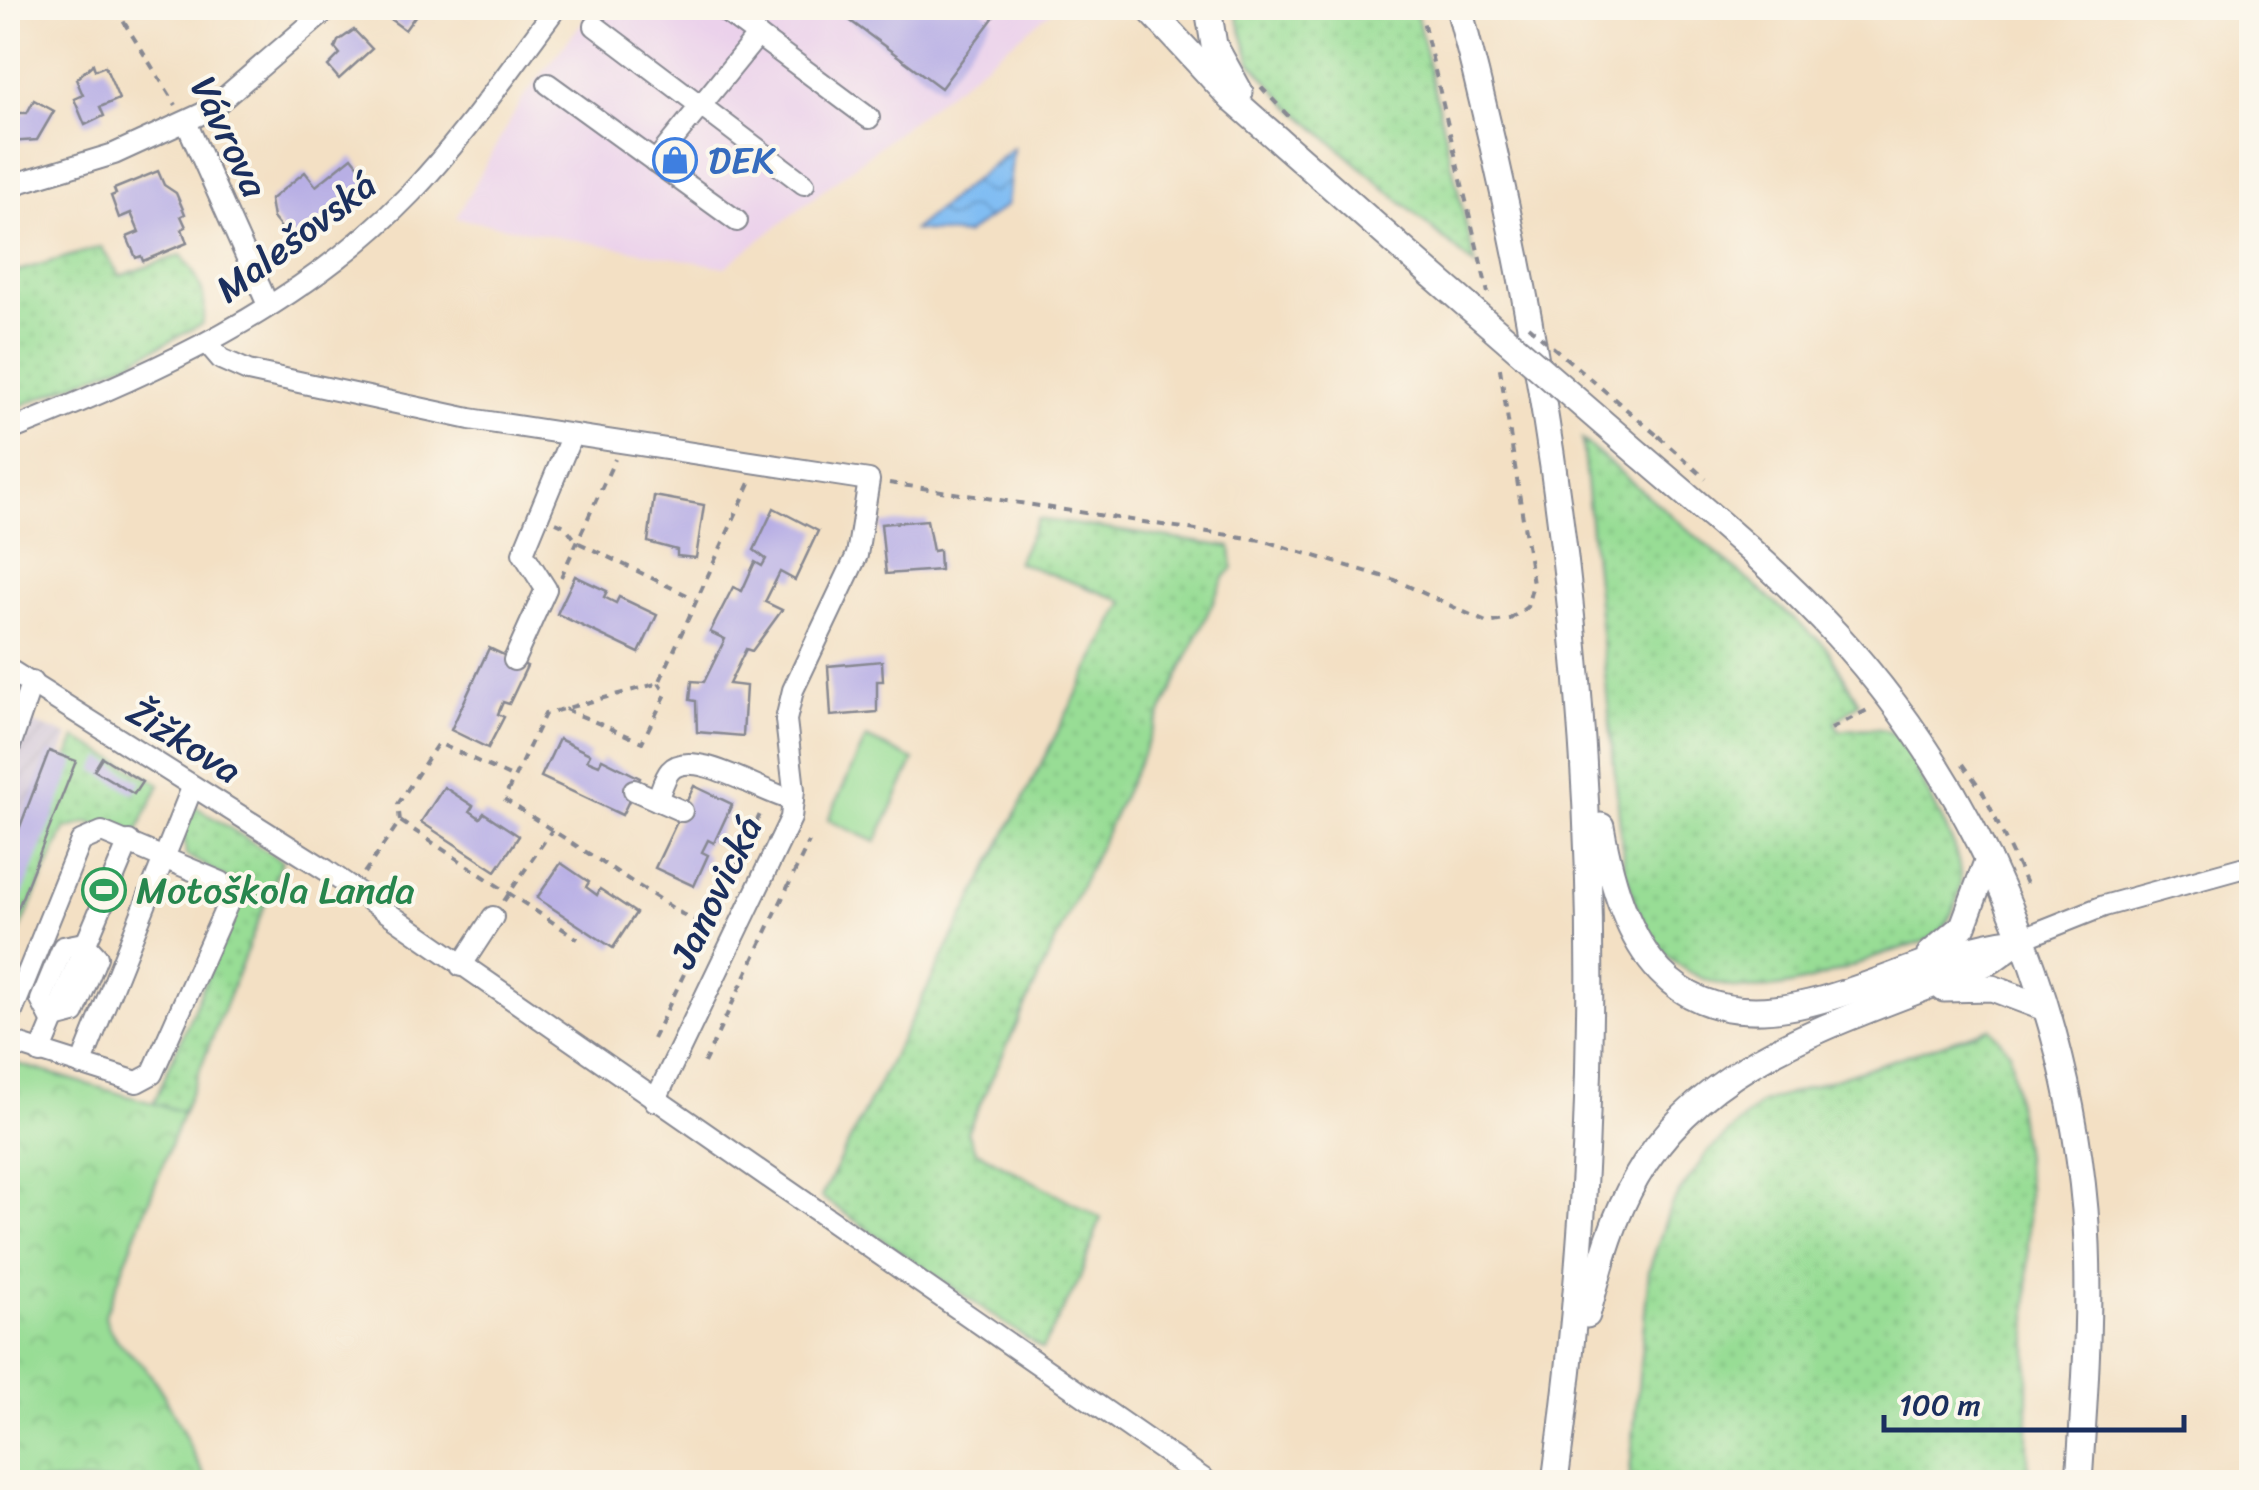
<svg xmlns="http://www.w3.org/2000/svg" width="2259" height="1490" viewBox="0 0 2259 1490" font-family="Sriracha,sans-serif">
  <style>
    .built { fill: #ebd1eb }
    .industrial { fill: url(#industrial-furrows) }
    .grass { fill: url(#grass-dots); stroke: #5a867a; stroke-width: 2.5 }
    .park { fill: url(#park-crowns); stroke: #5a867a; stroke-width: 2.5 }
    .garden { fill: #98dd95; stroke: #5a867a; stroke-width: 2.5 }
    .water { fill: url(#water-waves); stroke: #4e76a8; stroke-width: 2.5 }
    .building { fill: #b8afe5 }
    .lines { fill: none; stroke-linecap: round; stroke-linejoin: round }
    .minor-casing { stroke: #878891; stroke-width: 24 }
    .major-casing { stroke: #878891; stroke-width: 29 }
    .path { stroke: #878891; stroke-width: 4; stroke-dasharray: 8 8; stroke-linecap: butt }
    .minor { stroke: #fff; stroke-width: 20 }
    .major { stroke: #fff; stroke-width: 25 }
    .major-bridge-casing { stroke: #878891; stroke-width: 29; stroke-linecap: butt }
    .path-bridge { stroke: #878891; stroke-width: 4; stroke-dasharray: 8 8; stroke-linecap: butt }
    .major-bridge { stroke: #fff; stroke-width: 25 }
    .labels { text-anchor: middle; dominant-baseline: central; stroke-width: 8; stroke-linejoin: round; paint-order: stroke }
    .street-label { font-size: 38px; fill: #1b2f5e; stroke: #fbf7ec }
    .shop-label { font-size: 38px; fill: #366cbe; stroke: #fbf7ec; text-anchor: start }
    .leisure-label { font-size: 38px; fill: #27864d; stroke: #fbf7ec; text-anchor: start }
  </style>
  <defs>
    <pattern id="industrial-furrows" width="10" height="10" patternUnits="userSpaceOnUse" patternTransform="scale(2.5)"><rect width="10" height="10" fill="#cbbfd5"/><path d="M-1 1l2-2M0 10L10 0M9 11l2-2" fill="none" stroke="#aea4b9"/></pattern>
    <pattern id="grass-dots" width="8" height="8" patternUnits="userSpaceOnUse" patternTransform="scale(2.5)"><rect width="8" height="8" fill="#98dd95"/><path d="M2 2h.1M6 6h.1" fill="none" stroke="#82be83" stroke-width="1.8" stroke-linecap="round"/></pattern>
    <pattern id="park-crowns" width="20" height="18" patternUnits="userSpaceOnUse" patternTransform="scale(2.5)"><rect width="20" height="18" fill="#98dd95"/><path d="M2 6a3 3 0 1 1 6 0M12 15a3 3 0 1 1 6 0" fill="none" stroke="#82be83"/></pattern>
    <pattern id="water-waves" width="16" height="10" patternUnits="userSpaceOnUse" patternTransform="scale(2.5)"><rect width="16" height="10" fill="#81bdf3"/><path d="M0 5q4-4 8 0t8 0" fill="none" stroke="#699ac8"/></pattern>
  </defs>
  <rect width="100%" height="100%" fill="#fbf7ec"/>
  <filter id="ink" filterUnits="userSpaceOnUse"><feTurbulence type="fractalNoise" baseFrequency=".01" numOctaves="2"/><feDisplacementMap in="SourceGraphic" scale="20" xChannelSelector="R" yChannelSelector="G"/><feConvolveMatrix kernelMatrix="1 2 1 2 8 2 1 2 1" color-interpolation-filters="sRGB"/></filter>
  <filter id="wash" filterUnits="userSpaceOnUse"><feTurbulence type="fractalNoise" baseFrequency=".0048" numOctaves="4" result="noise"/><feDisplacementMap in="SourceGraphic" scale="40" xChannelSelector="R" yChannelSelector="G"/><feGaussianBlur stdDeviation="2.25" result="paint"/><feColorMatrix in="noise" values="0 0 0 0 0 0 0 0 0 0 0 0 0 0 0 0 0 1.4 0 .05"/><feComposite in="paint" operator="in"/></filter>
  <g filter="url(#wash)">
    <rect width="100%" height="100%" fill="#f3e0c4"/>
    <polygon class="built" points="593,8 1056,8 725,267 456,218 521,101"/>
    <polygon class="industrial" points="8,713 69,736 8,894"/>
    <g class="grass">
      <polygon points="1234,8 1415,8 1476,267 1287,103 1251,62"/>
      <path d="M101 247 120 276 181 255C197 275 210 298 202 324L131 361 8 411V274Z"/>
      <path d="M1582 440 1826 646 1859 703 1835 722 1839 731C1896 723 1898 730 1922 781 1936 811 1964 852 1960 887 1958 902 1949 924 1937 934 1925 944 1901 948 1887 953 1825 977 1753 1009 1690 972 1649 949 1636 908 1624 866Z"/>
      <polygon points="1038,519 1231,547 1233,569 1225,576 967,1132 975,1150 1101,1218 1078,1283 1042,1349 821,1197 1124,601 1017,562"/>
      <polygon points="76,738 160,784 133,841 89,822 65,829 8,957 8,910"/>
      <polygon points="193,805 282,861 183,1112 153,1105 234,914 231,881 186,855 183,823"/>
      <polygon points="1990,1028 2010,1052 2028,1187 2028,1482 1629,1482 1649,1270 1671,1205 1707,1153 1761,1103"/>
    </g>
    <path class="park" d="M8 1061 183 1112 105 1315C108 1339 132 1352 147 1370 174 1405 187 1445 208 1482H8Z"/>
    <polygon class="garden" points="866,738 914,760 876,842 828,820"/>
    <polygon class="water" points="1013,148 1007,205 965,235 913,230"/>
    <g id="blocks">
      <g class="building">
        <polygon points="399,8 434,8 434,9 418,12 405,30 390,19"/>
        <polygon points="833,8 979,8 993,18 941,88"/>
        <polygon points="354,30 372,49 339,79 328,66 340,54 335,48 338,41"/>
        <polygon points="93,64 95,70 105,66 119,99 100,107 104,116 85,125 74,99 83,95 76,79"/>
        <polygon points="34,100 54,111 37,140 8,142 8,113 27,113"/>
        <polygon points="352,157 372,182 302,240 286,234 273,218 270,200 305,172 316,186"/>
        <polygon points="158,171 164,185 176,193 185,214 181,216 186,227 182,229 187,243 143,261 141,256 136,258 127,237 139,232 131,213 119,218 111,196 116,194 114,189"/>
        <polygon points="654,496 704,505 696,558 677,556 677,550 648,542"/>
        <polygon points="774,508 818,531 795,580 780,572 765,602 782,610 752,651 746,649 729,684 746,686 743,736 697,732 696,701 690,700 692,681 704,682 725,639 710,632 733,587 742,591 755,562 762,566 766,559 754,550"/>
        <polygon points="927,520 933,551 939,550 940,570 886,574 881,524"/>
        <polygon points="575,576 607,591 604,597 616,603 619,597 657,615 639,653 557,614"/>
        <polygon points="489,648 527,666 509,704 503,702 498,714 504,717 488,748 451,730"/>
        <polygon points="882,661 883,681 877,681 877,712 831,716 828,666"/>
        <polygon points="559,739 590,754 587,760 599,765 602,759 640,778 622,815 541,777"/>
        <polygon points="49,751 76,761 8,933 8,858"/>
        <polygon points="102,757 142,782 134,794 94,770"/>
        <polygon points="694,786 732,804 714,843 708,840 702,852 708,855 694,886 655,868"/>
        <polygon points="444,787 473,806 470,811 480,818 484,813 519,836 496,871 421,822"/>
        <polygon points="561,863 589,882 586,887 597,895 600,889 636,913 613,948 537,898"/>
      </g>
    </g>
  </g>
  <g filter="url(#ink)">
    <use href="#blocks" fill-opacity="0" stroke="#878891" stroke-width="2.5"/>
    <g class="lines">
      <g class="minor-casing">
        <g id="minor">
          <polyline points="721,8 869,118"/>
          <polyline points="595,26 804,184"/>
          <polyline points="548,84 737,221"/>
          <polyline points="186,122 268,305"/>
          <polyline points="655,162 758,35"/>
          <polyline points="8,186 114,154 210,110 329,8"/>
          <polyline points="209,345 221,359 248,371 470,419 869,480 857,555 793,690 786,720 794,790 791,818 655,1101"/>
          <path d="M8 431C153 374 300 308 411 193 465 136 509 70 556 8"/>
          <polyline points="514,660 546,589 523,553 571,437"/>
          <polyline points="8,669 326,870 1208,1482"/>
          <polyline points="8,752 32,682"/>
          <polyline points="634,790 682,811"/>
          <path d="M657 800C661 791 664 778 670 771 691 746 764 794 793 800"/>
          <polyline points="2021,939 2104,906 2252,865"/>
          <polygon points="84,943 97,957 74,1013 51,1019 41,1000 63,947"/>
          <polyline points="461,966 493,917"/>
          <polyline points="8,1022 81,841 102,832 221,882 228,903 152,1074 137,1082 8,1041"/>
          <polyline points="40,1053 129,841"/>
          <polyline points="81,1065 192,788"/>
        </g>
      </g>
      <g class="major-casing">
        <g id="major">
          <polyline points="1148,8 1231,98 1432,275"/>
          <polyline points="1208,8 1214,45 1240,92"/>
          <path d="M1459 8C1590 505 1624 972 1555 1482"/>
          <path d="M1640 455C1707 512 1777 570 1836 634 1979 789 2067 1001 2085 1210 2092 1300 2085 1392 2079 1482"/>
          <path d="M1601 826C1622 945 1669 1037 1809 1003 1880 986 1945 948 2019 940"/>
          <polyline points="1930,954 1963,926 1988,859"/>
          <polyline points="1944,989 1992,988 2045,1008"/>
          <path d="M1587 1315C1600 1267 1611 1221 1636 1178 1709 1048 1866 1017 1992 960L2021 939"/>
        </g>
      </g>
      <g class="path">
        <polyline points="115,8 176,105"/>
        <polyline points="1420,8 1488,293"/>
        <polyline points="1261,87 1292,120"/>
        <polyline points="1658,436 1706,479"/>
        <polyline points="889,483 1261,540 1395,580 1488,623 1510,619 1527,607 1533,584 1499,362"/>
        <polyline points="556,522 565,526 577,542 695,599"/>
        <polyline points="561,577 615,459"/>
        <polyline points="565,709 642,742 666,694 659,683"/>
        <polyline points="1831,729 1871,708"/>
        <polyline points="1963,764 1983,792 2028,888"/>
        <polyline points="400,821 398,804 438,743 514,778"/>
        <polyline points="364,873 400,821 578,939"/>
        <polyline points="504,901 552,830"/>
        <polyline points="715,929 682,914 504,799 545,714 659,683 750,483"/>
        <polyline points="653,1039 763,808"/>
        <polyline points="704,1063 809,842"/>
      </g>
      <use href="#minor" class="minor"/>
      <use href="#major" class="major"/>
      <g class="major-bridge-casing">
        <polyline id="major-bridge" points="1432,275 1640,455"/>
      </g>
      <polyline class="path-bridge" points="1528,326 1658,436"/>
      <use href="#major-bridge" class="major-bridge"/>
    </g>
  </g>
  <defs>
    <g id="shop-ring" transform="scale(2.25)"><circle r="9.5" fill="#fbf7ec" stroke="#3f7fe0" stroke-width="1.5"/><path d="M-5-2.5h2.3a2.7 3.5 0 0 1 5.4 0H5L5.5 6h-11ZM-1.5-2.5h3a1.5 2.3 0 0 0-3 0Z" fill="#3f7fe0"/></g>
    <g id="stadium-ring" transform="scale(2.25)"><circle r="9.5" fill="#fbf7ec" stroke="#2e9e5b" stroke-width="1.5"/><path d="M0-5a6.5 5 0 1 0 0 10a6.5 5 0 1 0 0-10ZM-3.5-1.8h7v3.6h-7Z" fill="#2e9e5b"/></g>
  </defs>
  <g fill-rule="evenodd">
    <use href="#shop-ring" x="675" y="160"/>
    <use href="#stadium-ring" x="104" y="890"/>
  </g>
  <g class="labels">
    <g class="street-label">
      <text transform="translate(229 137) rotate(64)">Vávrova</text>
      <text transform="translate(296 237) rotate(-37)">Malešovská</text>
      <text transform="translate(184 741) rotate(32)">Žižkova</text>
      <text transform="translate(716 892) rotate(-64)">Janovická</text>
    </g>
    <g class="shop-label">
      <text x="708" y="160">DEK</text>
    </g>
    <g class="leisure-label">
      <text x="136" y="890">Motoškola Landa</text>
    </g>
  </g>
  <rect width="2259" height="1490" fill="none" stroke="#fbf7ec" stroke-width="40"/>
  <path d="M1884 1415v15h300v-15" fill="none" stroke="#1b2f5e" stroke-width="5"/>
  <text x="1899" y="1415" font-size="30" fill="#1b2f5e" stroke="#fbf7ec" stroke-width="8" paint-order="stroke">100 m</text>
</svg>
